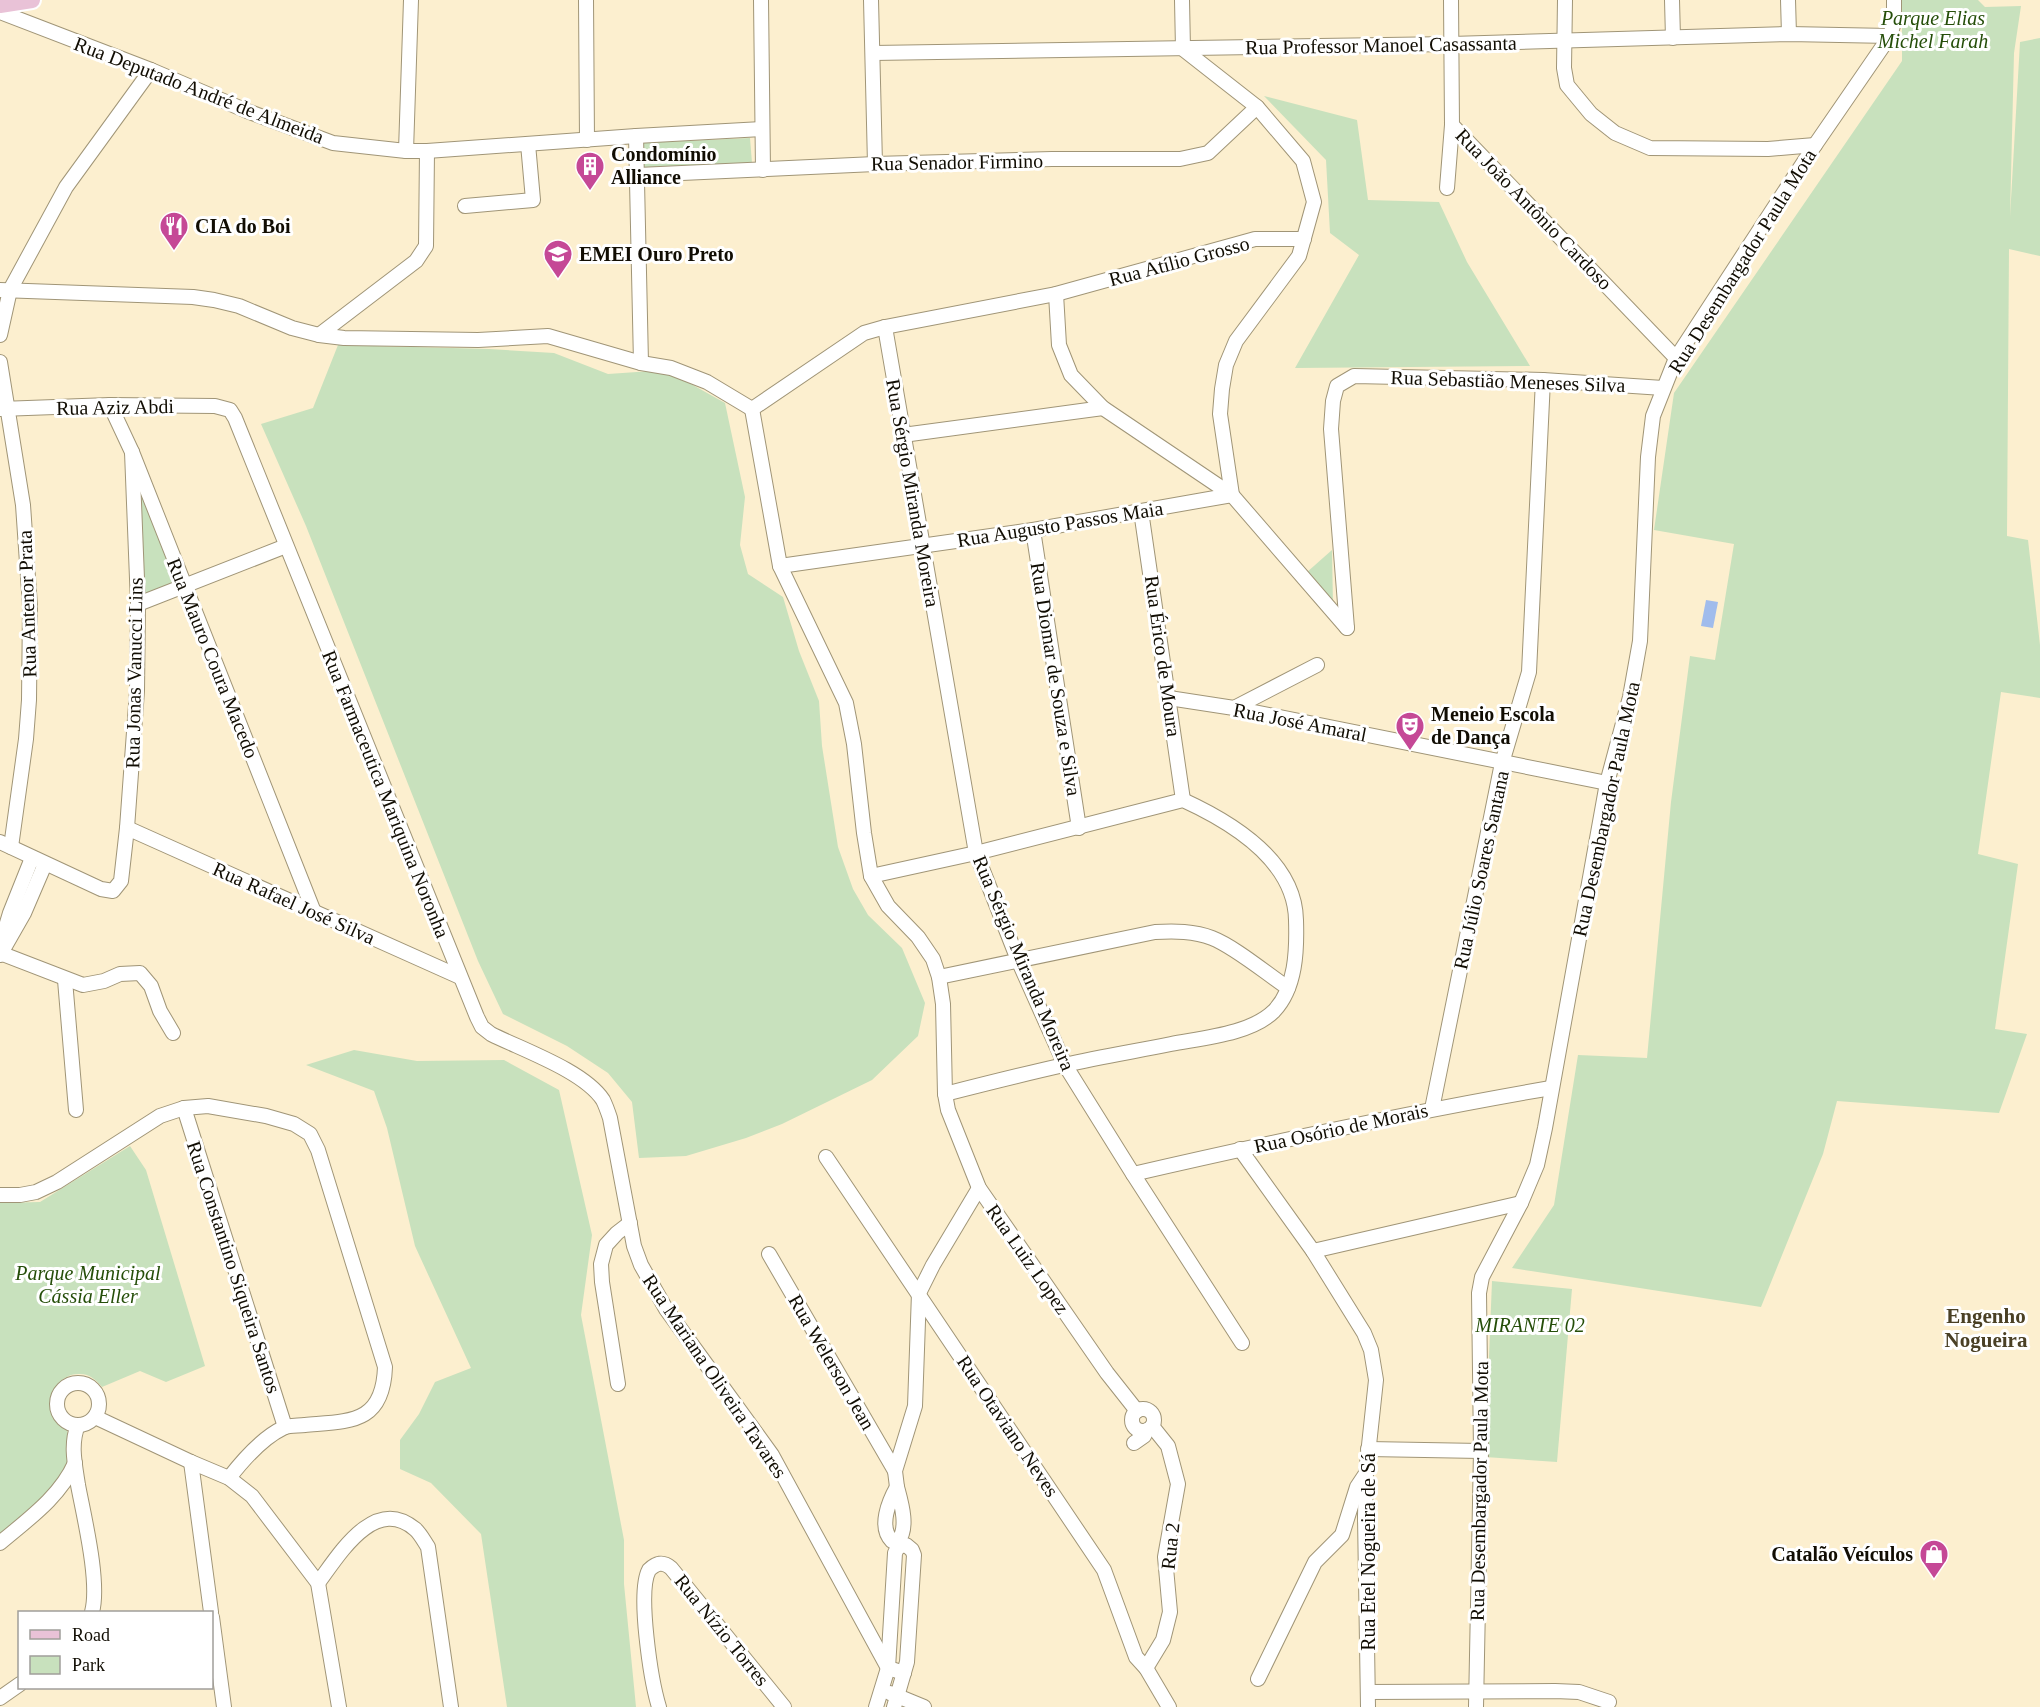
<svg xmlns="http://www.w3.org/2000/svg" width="2040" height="1707" viewBox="0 0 2040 1707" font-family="'Times New Roman',serif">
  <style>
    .green { fill: #c8e1bd }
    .water { fill: #a0bcec }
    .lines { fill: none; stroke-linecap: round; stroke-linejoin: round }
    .minor-casing { stroke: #a09577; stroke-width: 16 }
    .major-casing { stroke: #fff; stroke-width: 20 }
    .minor { stroke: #fff; stroke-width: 14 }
    .major { stroke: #e9c2d7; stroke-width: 16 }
    .labels { text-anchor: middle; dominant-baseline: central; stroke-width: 6; stroke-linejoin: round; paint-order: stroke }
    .park-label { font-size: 20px; font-style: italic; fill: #254e09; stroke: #fff }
    .street-label { font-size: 20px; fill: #110d03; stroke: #fff }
    .poi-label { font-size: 20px; font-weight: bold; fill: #110d03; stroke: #fff; text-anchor: start }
    .neighbourhood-label { font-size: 21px; font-weight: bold; fill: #4a4025; stroke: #fff }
  </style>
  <rect width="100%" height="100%" fill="#fcefcf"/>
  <g class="green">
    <polygon points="1902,0 1978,0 1985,7 2021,6 2014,53 2010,217 2020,42 2040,38 2040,256 2009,249 2007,536 2028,540 2040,645 2040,698 2001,692 1978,854 2018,864 1995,1029 2027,1034 1999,1113 1837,1101 1823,1154 1761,1307 1512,1268 1554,1205 1578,1055 1647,1058 1671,802 1690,656 1715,660 1734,544 1654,530 1674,393 1902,61"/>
    <polygon points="1264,96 1357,120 1368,200 1439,202 1467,262 1530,366 1295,368 1359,255 1330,233 1326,160"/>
    <polygon points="750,138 752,163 641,168 639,143"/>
    <polygon points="338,345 489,349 554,353 608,374 666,370 725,403 745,497 740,545 748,574 783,597 799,651 819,701 822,746 838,847 853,889 868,915 902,948 925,1003 918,1036 872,1080 782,1124 746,1138 686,1156 639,1158 632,1102 608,1073 567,1046 503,1014 478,961 306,526 261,424 313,408"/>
    <polygon points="132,452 185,585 138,604"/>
    <polygon points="1332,550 1333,606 1306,573"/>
    <polygon points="354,1050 417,1061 504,1060 559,1090 592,1235 581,1315 624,1540 624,1584 636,1707 507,1707 481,1534 431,1483 400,1469 400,1440 419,1414 435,1382 471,1368 415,1246 387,1128 374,1091 306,1065"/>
    <path d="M130 1146 146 1170 205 1366 166 1382 140 1371 102 1387C96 1380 90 1374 80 1374 62 1373 48 1391 53 1408 55 1415 60 1417 64 1422 68 1428 73 1456 71 1463 65 1482 16 1519 0 1534V1203L40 1202Z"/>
    <polygon points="1492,1281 1572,1289 1557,1462 1485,1457"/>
  </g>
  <polygon class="water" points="1706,600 1718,602 1713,628 1701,626"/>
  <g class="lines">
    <g class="minor-casing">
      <g id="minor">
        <polyline points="586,0 587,140"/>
        <polyline points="761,0 763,170"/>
        <polyline points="871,0 875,164"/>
        <polyline points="1451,0 1452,125 1676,358"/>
        <polyline points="1565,0 1564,68 1567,85 1591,114 1615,133 1650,148 1768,149 1815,145"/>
        <polyline points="1672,0 1673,38"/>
        <polyline points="1788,0 1789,34"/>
        <polyline points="0,12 151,70 247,111 333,143 406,151 427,151 636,136 762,129"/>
        <polyline points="873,53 1451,44 1789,34 1890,36"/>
        <polyline points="636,136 641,363"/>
        <polyline points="406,151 411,0"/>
        <polyline points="638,175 875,164 1052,159 1180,159 1208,153 1257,107"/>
        <polyline points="1447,188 1452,125"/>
        <polyline points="465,206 533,200 528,144"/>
        <polyline points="0,290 193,297 214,300 239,306 292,328 319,335 344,338 478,340 548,336 641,363 671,368 707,382 752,409"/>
        <polyline points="1056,294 1059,345 1071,375 1103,408 1232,495 1347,628"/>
        <polyline points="885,327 976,853 1018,960 1065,1065 1133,1174 1242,1343"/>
        <polyline points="0,335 10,290 66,187 151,70"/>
        <polyline points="319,335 416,261 426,246 427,151"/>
        <polyline points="0,362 23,505 30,606 29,700 26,739 11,847"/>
        <polyline points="110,405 132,452 314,912"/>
        <path d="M0 409 110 405 215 406 230 410 235 418 477 1017 482 1027 491 1034C523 1050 584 1071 603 1100 606 1106 608 1112 610 1118L634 1246 641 1265 666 1309 772 1455 888 1668 904 1673"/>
        <polyline points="752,409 780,566 846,703 854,744 864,833 871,876 888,906 918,937 933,959 939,977 943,1004 945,1094 948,1110 979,1188 1107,1373 1137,1411"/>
        <polyline points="752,409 864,333 885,327 1056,294 1255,239 1304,239"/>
        <polyline points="903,435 1103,408"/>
        <polyline points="1141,511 1183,800"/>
        <polyline points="1033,530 1079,828"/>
        <polyline points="780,566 1033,530 1232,495 1220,414 1222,389 1226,365 1236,341 1299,256 1314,202 1303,161 1257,107 1183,49 1182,0"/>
        <polyline points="138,604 286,546"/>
        <polyline points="1347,628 1331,429 1333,401 1337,386 1354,376 1543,380 1663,388"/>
        <polyline points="1169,698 1234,708 1607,783"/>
        <polyline points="1234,708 1317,665"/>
        <polyline points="127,828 460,977"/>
        <polyline points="0,842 101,889 113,891 121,881 127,828 137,691 138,604 132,452"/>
        <path d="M871 876 976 853 1183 800C1231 822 1295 860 1296 920 1297 950 1296 988 1274 1011 1251 1034 1202 1038 1171 1044 1136 1051 1100 1057 1064 1065 1024 1074 984 1084 945 1094"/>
        <polyline points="1,943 10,913 32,858"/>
        <polyline points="0,953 83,985 104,981 120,974 140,973 151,986 160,1011 173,1033"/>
        <polyline points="0,955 24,913 45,864"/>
        <path d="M939 977 1155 932C1175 931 1194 931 1212 938 1235 947 1267 974 1288 988"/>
        <polyline points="65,980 76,1110"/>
        <polyline points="184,1108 285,1427"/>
        <polyline points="1432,1109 1502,763 1529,672 1543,380"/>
        <polyline points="1240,1149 1313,1251 1364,1333 1371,1350 1376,1380 1366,1473 1365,1516 1368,1707"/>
        <polyline points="826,1157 1104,1570 1136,1657 1146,1668 1169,1707"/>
        <path d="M1133 1174C1272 1142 1411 1112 1551 1088"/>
        <path d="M0 1195H20L36 1192 57 1182 160 1116 184 1108 208 1106 266 1116 294 1124 310 1134 318 1150 385 1367C383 1424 350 1421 305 1425 298 1426 289 1425 283 1428 262 1438 243 1460 229 1478"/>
        <polyline points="1313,1251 1521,1203"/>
        <polyline points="769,1254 895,1471"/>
        <circle cx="78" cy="1404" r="21"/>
        <polyline points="618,1384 602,1282 601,1264 606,1245 617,1233 630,1223"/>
        <circle cx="1143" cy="1420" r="11"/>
        <polyline points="95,1417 191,1462 229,1478 252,1496 318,1583 339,1707"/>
        <path d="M78 1425C70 1444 75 1465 78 1485 84 1517 100 1582 92 1612"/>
        <polyline points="1134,1443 1144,1436 1147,1430"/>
        <polyline points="1368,1449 1481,1451"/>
        <polyline points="191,1462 211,1612"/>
        <polyline points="897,1487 895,1471 915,1406 919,1293 933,1265 979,1188"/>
        <path d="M897 1487C901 1502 909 1528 898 1541H892C878 1527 889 1501 897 1487Z"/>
        <path d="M0 1543C27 1520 60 1497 75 1463"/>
        <path d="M318 1583C339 1555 374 1495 415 1529 420 1533 424 1541 428 1547L451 1707"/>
        <polyline points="212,1617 224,1707"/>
        <polyline points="1146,1668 1163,1640 1170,1612 1165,1557 1178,1484 1168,1446 1152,1426"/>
        <polyline points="1258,1679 1315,1562 1342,1535 1357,1487 1365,1475"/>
        <polyline points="1368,1692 1555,1691 1579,1692 1609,1702"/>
        <polyline points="890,1693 924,1707"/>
        <polyline points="0,1698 20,1684"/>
        <path d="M659 1707C651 1681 637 1592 649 1570 656 1563 663 1561 671 1568L784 1707"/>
        <polyline points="876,1707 888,1668 895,1553 898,1547 906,1545 912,1550 914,1555 907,1662 894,1707"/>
        <polyline points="1476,1707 1481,1451 1479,1293 1482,1277 1521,1203 1537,1165 1545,1128 1607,783 1630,697 1640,641 1648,457 1653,416 1676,358 1815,145 1890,36 1894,22 1894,0"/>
      </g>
    </g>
    <g class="major-casing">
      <polyline id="major" points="0,5 32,0"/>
    </g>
    <use href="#minor" class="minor"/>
    <use href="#major" class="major"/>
  </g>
  <defs>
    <g id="building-pin" transform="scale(1.5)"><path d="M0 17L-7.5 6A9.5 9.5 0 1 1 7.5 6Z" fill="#c54896" stroke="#fff"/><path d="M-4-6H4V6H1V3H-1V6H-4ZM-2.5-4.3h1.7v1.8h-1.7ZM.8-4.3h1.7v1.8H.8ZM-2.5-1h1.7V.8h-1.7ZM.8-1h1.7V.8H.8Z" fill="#fff"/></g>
    <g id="restaurant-pin" transform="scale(1.5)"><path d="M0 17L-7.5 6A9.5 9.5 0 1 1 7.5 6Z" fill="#c54896" stroke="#fff"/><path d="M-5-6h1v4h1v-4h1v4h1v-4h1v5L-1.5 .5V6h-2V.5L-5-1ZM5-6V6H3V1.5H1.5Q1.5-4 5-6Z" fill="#fff"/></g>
    <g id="school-pin" transform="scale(1.5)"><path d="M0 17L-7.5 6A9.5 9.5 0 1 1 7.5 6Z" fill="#c54896" stroke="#fff"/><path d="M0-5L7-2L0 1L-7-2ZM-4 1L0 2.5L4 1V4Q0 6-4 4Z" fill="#fff"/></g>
    <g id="theatre-pin" transform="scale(1.5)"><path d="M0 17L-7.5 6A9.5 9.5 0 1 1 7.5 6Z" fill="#c54896" stroke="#fff"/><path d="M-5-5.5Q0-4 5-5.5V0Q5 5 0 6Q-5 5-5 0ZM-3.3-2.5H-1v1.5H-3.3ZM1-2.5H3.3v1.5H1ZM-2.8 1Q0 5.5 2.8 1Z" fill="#fff"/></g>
    <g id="shop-pin" transform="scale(1.5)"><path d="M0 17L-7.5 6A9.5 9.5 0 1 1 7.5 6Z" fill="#c54896" stroke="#fff"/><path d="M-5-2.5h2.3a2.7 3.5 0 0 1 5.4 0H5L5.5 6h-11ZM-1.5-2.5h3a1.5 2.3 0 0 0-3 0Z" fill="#fff"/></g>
  </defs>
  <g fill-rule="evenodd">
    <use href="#building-pin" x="590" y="166"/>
    <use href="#restaurant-pin" x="174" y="226"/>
    <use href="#school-pin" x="558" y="254"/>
    <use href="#theatre-pin" x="1410" y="726"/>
    <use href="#shop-pin" x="1934" y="1554"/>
  </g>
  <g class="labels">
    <g class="park-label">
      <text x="1933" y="18">Parque Elias<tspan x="1933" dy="23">Michel Farah</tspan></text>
      <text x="88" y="1273">Parque Municipal<tspan x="88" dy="23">Cássia Eller</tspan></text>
      <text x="1530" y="1325">MIRANTE 02</text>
    </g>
    <g class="street-label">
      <text transform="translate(1381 45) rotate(-1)">Rua Professor Manoel Casassanta</text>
      <text transform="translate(199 90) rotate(21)">Rua Deputado André de Almeida</text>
      <text transform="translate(957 162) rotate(-1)">Rua Senador Firmino</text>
      <text transform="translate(1534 209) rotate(46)">Rua João Antônio Cardoso</text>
      <text transform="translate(1179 261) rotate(-15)">Rua Atílio Grosso</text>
      <text transform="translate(1742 261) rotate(-58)">Rua Desembargador Paula Mota</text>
      <text transform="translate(1508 381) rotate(2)">Rua Sebastião Meneses Silva</text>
      <text transform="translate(115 407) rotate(-1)">Rua Aziz Abdi</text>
      <text transform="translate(913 493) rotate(80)">Rua Sérgio Miranda Moreira</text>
      <text transform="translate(1060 524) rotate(-9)">Rua Augusto Passos Maia</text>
      <text transform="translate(27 604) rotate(-92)">Rua Antenor Prata</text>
      <text transform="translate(1163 656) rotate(82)">Rua Érico de Moura</text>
      <text transform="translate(213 658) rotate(68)">Rua Mauro Coura Macedo</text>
      <text transform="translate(134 673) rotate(-89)">Rua Jonas Vanucci Lins</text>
      <text transform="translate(1056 679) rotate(81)">Rua Diomar de Souza e Silva</text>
      <text transform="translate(1300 722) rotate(11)">Rua José Amaral</text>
      <text transform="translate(386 794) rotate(68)">Rua Farmaceutica Mariquina Noronha</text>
      <text transform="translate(1606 809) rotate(-78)">Rua Desembargador Paula Mota</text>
      <text transform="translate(1481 870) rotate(-78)">Rua Júlio Soares Santana</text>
      <text transform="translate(294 903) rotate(24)">Rua Rafael José Silva</text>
      <text transform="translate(1024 963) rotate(67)">Rua Sérgio Miranda Moreira</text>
      <text transform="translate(1341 1128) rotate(-12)">Rua Osório de Morais</text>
      <text transform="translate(1028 1259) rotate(55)">Rua Luiz Lopez</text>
      <text transform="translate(234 1267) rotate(72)">Rua Constantino Siqueira Santos</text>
      <text transform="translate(832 1362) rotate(60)">Rua Welerson Jean</text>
      <text transform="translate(715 1376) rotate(56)">Rua Mariana Oliveira Tavares</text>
      <text transform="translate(1008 1426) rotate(56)">Rua Otaviano Neves</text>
      <text transform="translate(1479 1491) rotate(-89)">Rua Desembargador Paula Mota</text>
      <text transform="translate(1170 1546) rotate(-84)">Rua 2</text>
      <text transform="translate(1368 1552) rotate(-90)">Rua Etel Nogueira de Sá</text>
      <text transform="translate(722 1630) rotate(51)">Rua Nízio Torres</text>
    </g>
    <g class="poi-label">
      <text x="611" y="154">Condomínio<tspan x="611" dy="23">Alliance</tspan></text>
      <text x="195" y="226">CIA do Boi</text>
      <text x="579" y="254">EMEI Ouro Preto</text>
      <text x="1431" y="714">Meneio Escola<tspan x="1431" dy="23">de Dança</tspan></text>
      <text x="1913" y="1554" text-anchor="end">Catalão Veículos</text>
    </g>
    <g class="neighbourhood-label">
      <text x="1986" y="1316">Engenho<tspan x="1986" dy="24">Nogueira</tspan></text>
    </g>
  </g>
  <rect x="18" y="1611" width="195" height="78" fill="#ffffff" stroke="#a09e9a" stroke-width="1.5"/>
  <rect x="30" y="1630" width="30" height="9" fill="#e9c2d7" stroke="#a09e9a" stroke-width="1.5"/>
  <text x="72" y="1641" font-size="18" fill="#110d03">Road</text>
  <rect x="30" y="1656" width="30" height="18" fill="#c8e1bd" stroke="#a09e9a" stroke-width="1.5"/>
  <text x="72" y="1671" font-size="18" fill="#110d03">Park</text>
</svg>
